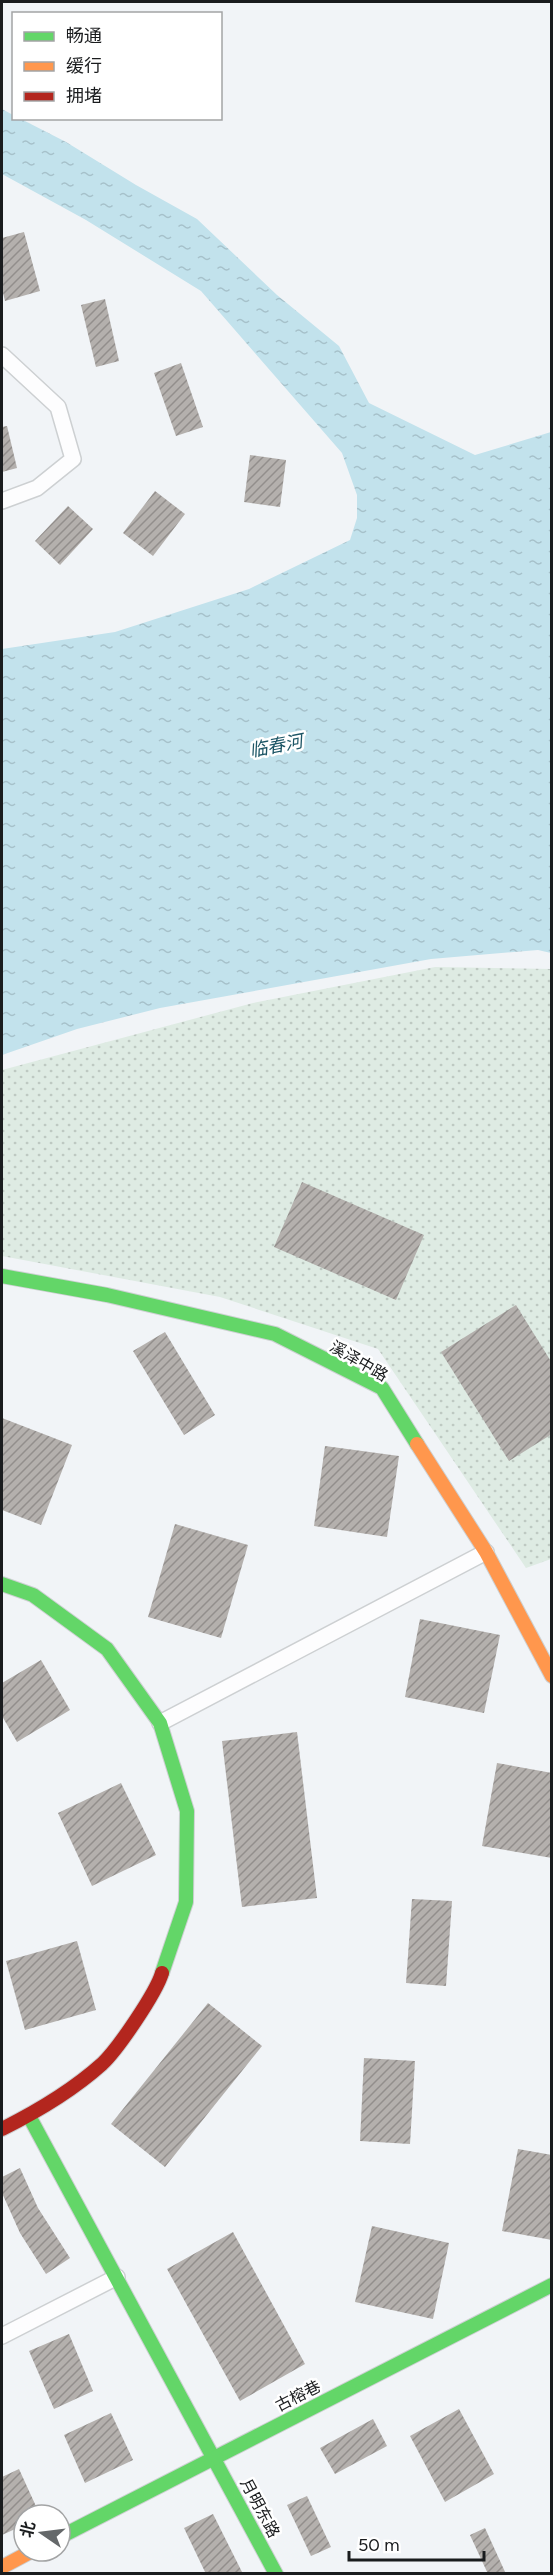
<svg xmlns="http://www.w3.org/2000/svg" width="553" height="2575" viewBox="0 0 553 2575" font-family="Figtree,'Noto Sans SC',sans-serif">
  <style>
    .park { fill: url(#park-dots) }
    .water { fill: url(#water-ripples) }
    .building { fill: url(#building-hatch) }
    .lines { fill: none; stroke-linecap: round; stroke-linejoin: round }
    .street-casing { stroke: #cdd0d2; stroke-width: 18 }
    .fast-casing { stroke: #cdd0d2; stroke-width: 16 }
    .slow-casing { stroke: #cdd0d2; stroke-width: 16 }
    .jam-casing { stroke: #cdd0d2; stroke-width: 16 }
    .street { stroke: #fdfdfe; stroke-width: 15 }
    .fast { stroke: #63d668; stroke-width: 14 }
    .slow { stroke: #ff974d; stroke-width: 14 }
    .jam { stroke: #b3261e; stroke-width: 14 }
    .labels { text-anchor: middle; dominant-baseline: central; stroke-width: 5; stroke-linejoin: round; paint-order: stroke }
    .street-label { font-size: 16px; fill: #1a1c1e; stroke: #fff }
    .water-label { font-size: 18px; font-style: italic; fill: #1c5565; stroke: #fff }
  </style>
  <defs>
    <pattern id="park-dots" width="8" height="8" patternUnits="userSpaceOnUse" patternTransform="scale(1.5)"><rect width="8" height="8" fill="#deebe3"/><path d="M2 2h.1M6 6h.1" fill="none" stroke="#bec9c2" stroke-width="1.8" stroke-linecap="round"/></pattern>
    <pattern id="water-ripples" width="26" height="14" patternUnits="userSpaceOnUse" patternTransform="scale(1.5)"><rect width="26" height="14" fill="#c2e2ec"/><path d="M2 4q2-2 4 0t4 0M15 11q2-2 4 0t4 0" fill="none" stroke="#a6c1ca"/></pattern>
    <pattern id="building-hatch" width="6" height="6" patternUnits="userSpaceOnUse" patternTransform="scale(1.5)"><rect width="6" height="6" fill="#b4b0ad"/><path d="M-1 1l2-2M0 6l6-6M5 7l2-2" fill="none" stroke="#928e8c"/></pattern>
  </defs>
  <rect width="100%" height="100%" fill="#f1f4f7"/>
  <polygon class="park" points="435,967 551,969 551,1559 526,1568 378,1349 220,1297 2,1256 2,1070 253,1003"/>
  <polygon class="water" points="2,109 13,115 14,118 21,119 66,142 136,185 197,219 277,295 339,346 369,403 475,455 551,432 551,953 538,950 431,959 160,1008 77,1029 2,1055 2,649 115,632 249,589 350,540 357,518 357,495 342,453 201,291 86,220 2,174"/>
  <g class="building">
    <polygon points="24,232 40,291 5,301 2,289 2,238"/>
    <polygon points="105,299 119,361 96,367 81,305"/>
    <polygon points="181,363 203,427 176,436 154,373"/>
    <polygon points="7,426 17,468 2,472 2,427"/>
    <polygon points="250,455 286,460 280,507 244,502"/>
    <polygon points="155,491 185,514 153,556 123,533"/>
    <polygon points="68,506 93,529 60,565 35,541"/>
    <polygon points="302,1182 424,1235 396,1300 274,1247"/>
    <polygon points="516,1305 552,1363 552,1434 509,1461 441,1352"/>
    <polygon points="165,1332 215,1415 184,1435 133,1351"/>
    <polygon points="2,1418 72,1445 41,1525 2,1510"/>
    <polygon points="325,1446 399,1456 387,1537 314,1526"/>
    <polygon points="175,1524 248,1545 221,1638 148,1617"/>
    <polygon points="420,1619 500,1635 484,1713 405,1697"/>
    <polygon points="41,1660 70,1710 17,1742 2,1716 2,1683"/>
    <polygon points="297,1732 317,1898 242,1907 222,1741"/>
    <polygon points="497,1763 552,1773 552,1858 482,1846"/>
    <polygon points="121,1783 156,1855 92,1886 58,1813"/>
    <polygon points="412,1899 452,1901 446,1986 406,1983"/>
    <polygon points="77,1941 96,2010 25,2030 6,1961"/>
    <polygon points="208,2003 262,2046 165,2167 111,2124"/>
    <polygon points="364,2058 415,2061 410,2144 360,2141"/>
    <polygon points="518,2149 552,2155 552,2240 502,2231"/>
    <polygon points="20,2168 38,2208 70,2258 46,2274 20,2233 2,2193 2,2177"/>
    <polygon points="372,2226 449,2243 433,2319 355,2302"/>
    <polygon points="233,2232 305,2364 240,2401 167,2269"/>
    <polygon points="69,2334 93,2391 54,2409 29,2351"/>
    <polygon points="459,2409 494,2474 445,2502 410,2436"/>
    <polygon points="111,2413 133,2460 85,2483 64,2435"/>
    <polygon points="373,2419 387,2446 335,2474 320,2448"/>
    <polygon points="19,2469 40,2515 24,2515 24,2525 2,2535 2,2477"/>
    <polygon points="307,2496 331,2547 311,2556 287,2505"/>
    <polygon points="213,2514 243,2574 206,2574 184,2528"/>
    <polygon points="485,2528 506,2574 488,2574 470,2535"/>
  </g>
  <g class="lines">
    <g class="street-casing">
      <g id="street">
        <polyline points="2,355 58,407 73,459 37,488 2,501"/>
        <polyline points="160,1723 486,1552"/>
        <polyline points="2,2336 117,2277"/>
      </g>
    </g>
    <g class="fast-casing">
      <g id="fast">
        <polyline points="2,1276 107,1295 275,1334 382,1388 417,1444"/>
        <polyline points="2,1584 33,1595 107,1649 160,1723 187,1811 186,1902 162,1973"/>
        <polyline points="29,2116 276,2574"/>
        <polyline points="60,2537 552,2285"/>
      </g>
    </g>
    <g class="slow-casing">
      <g id="slow">
        <polyline points="417,1444 486,1552 552,1676"/>
        <polyline points="2,2567 32,2551"/>
      </g>
    </g>
    <g class="jam-casing">
      <path id="jam" d="M2 2129C36 2112 73 2090 102 2064 118 2049 156 1993 162 1973"/>
    </g>
    <use href="#street" class="street"/>
    <use href="#fast" class="fast"/>
    <use href="#slow" class="slow"/>
    <use href="#jam" class="jam"/>
  </g>
  <g class="labels">
    <g class="street-label">
      <text transform="translate(359 1361) rotate(30)">溪泽中路</text>
      <text transform="translate(298 2396) rotate(-27)">古榕巷</text>
      <text transform="translate(260 2508) rotate(62)">月明东路</text>
    </g>
    <g class="water-label">
      <text transform="translate(276 746) rotate(-11)">临春河</text>
    </g>
  </g>
  <rect width="553" height="2575" fill="none" stroke="#1a1c1e" stroke-width="6"/>
  <rect x="12" y="12" width="210" height="108" fill="#ffffff" stroke="#a3a4a5" stroke-width="1.5"/>
  <rect x="24" y="32" width="30" height="9" fill="#63d668" stroke="#a3a4a5" stroke-width="1.5"/>
  <text x="66" y="42" font-size="18" fill="#1a1c1e">畅通</text>
  <rect x="24" y="62" width="30" height="9" fill="#ff974d" stroke="#a3a4a5" stroke-width="1.5"/>
  <text x="66" y="72" font-size="18" fill="#1a1c1e">缓行</text>
  <rect x="24" y="92" width="30" height="9" fill="#b3261e" stroke="#a3a4a5" stroke-width="1.5"/>
  <text x="66" y="102" font-size="18" fill="#1a1c1e">拥堵</text>
  <g transform="translate(42 2533) rotate(284)"><circle r="28" fill="#ffffff" stroke="#a3a4a5" stroke-width="1.5"/>
  <path d="M0-4.5L10 22L0 15L-10 22Z" fill="#65686a"/>
  <text y="-9" font-size="16" font-weight="bold" text-anchor="middle" fill="#1a1c1e">北</text>
  </g>
  <path d="M349 2551v9h135v-9" fill="none" stroke="#1a1c1e" stroke-width="3"/>
  <text x="358" y="2551" font-size="18" fill="#1a1c1e" stroke="#ffffff" stroke-width="4.5" paint-order="stroke">50 m</text>
</svg>
